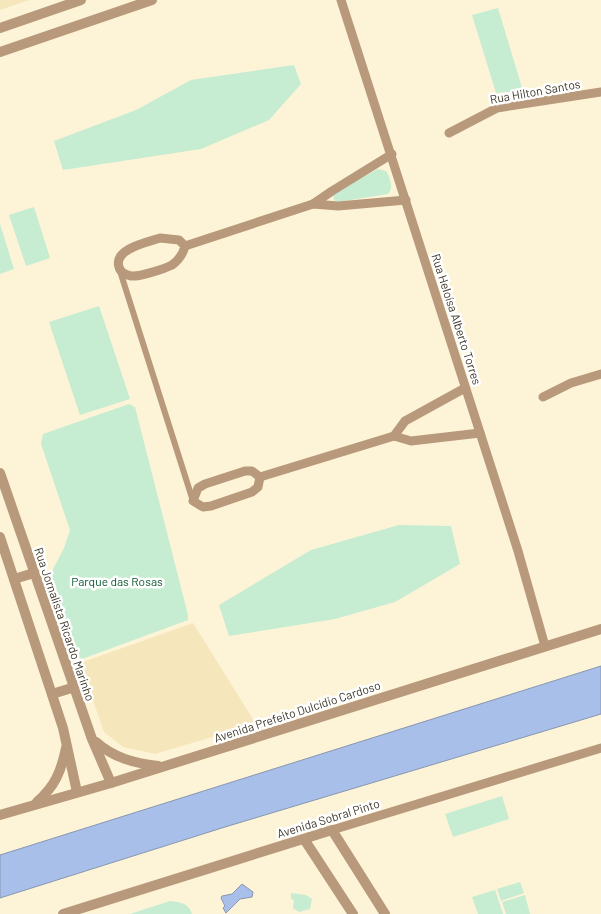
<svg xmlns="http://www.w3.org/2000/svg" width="601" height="914" viewBox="0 0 601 914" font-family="Barlow,sans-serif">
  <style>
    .built { fill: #f5e7bb }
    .green { fill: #c6ecd1 }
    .water { fill: #a8bfea; stroke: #8896b0 }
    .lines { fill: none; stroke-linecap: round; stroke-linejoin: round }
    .pedestrian { stroke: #b9997b; stroke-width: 6 }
    .minor { stroke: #b9997b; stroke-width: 9 }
    .tertiary { stroke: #b9997b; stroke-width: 10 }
    .labels { text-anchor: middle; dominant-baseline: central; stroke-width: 5; stroke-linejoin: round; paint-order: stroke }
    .street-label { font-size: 12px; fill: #3c3729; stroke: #fff }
    .park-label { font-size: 12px; fill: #05552d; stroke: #fff }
  </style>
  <rect width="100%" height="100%" fill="#fdf4d7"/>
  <g class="built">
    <polygon points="0,0 29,0 0,10"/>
    <polygon points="193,623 256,724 155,754 123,747 104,732 80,663"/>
  </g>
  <g class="green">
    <polygon points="498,8 523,91 496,93 472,15"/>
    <polygon points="294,65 301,84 269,120 201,149 63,170 54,141 136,110 191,80"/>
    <path d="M378 169 386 171C390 178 394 188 388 194L338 202 334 200 333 195 335 192Z"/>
    <polygon points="34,207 50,258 26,266 9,215"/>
    <polygon points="0,224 14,269 0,274"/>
    <polygon points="99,306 130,399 80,415 49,322"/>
    <polygon points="129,404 135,407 188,615 188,620 82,659 77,657 52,592 52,571 64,548 70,530 41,444 43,434"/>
    <polygon points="399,525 451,526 460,564 395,602 335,619 229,636 219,605 311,550"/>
    <polygon points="502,796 509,819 453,837 445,814"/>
    <polygon points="520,882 524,893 501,901 497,889"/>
    <polygon points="495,890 503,914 478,914 472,897"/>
    <polygon points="291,893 306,895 312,899 310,909 299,912 293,908 294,900 291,899"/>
    <polygon points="525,895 530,914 506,914 502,902"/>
    <path d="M170 901C181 902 188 903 192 914H130Z"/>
  </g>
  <g class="water">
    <polygon points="601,666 601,714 225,827 0,898 0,855"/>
    <polygon points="242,884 253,892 252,897 240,899 226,913 223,908 225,906 221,898 222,896 232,894"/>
  </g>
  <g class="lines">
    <polyline class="pedestrian" points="120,271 193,501"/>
    <g class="minor">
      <polyline points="341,0 518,551 545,646"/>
      <polyline points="449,133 497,108 601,92"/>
      <polyline points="313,204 338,206 406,200"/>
      <path d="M160 238 179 240 185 246C183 254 179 260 172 265 164 269 139 277 131 276 126 275 120 272 119 267 113 249 148 242 160 238Z"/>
      <polyline points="185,246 313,204 332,191 392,154"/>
      <polyline points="543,397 571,383 601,374"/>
      <polyline points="394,436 405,421 465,388"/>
      <polygon points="245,471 252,471 260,477 258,487 252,492 211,506 203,507 193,501 198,488 205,484"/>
      <polyline points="260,477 394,436 411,441 480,433"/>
      <polyline points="332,830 601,748"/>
    </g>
    <g class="tertiary">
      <polyline points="0,28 81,0"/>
      <polyline points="0,52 152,0"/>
      <polyline points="0,473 92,739 111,783"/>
      <polyline points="0,537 63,728 77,792"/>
      <polyline points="14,579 34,573"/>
      <polyline points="52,694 75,687"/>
      <path d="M96 742C114 758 134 763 158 766"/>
      <path d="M37 802C55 786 61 772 66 748"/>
      <polyline points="0,815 111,783 601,629"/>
      <polyline points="304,839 353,914"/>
      <polyline points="63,914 332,830 385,914"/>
    </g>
  </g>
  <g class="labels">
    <g class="street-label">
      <text transform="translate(535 91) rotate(-10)">Rua Hilton Santos</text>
      <text transform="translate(457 319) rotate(72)">Rua Heloísa Alberto Torres</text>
      <text transform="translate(65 624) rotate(71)">Rua Jornalista Ricardo Marinho</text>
      <text transform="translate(297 711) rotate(-18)">Avenida Prefeito Dulcídio Cardoso</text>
      <text transform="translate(328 818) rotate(-17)">Avenida Sobral Pinto</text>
    </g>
    <g class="park-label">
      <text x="117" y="581">Parque das Rosas</text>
    </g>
  </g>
</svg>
